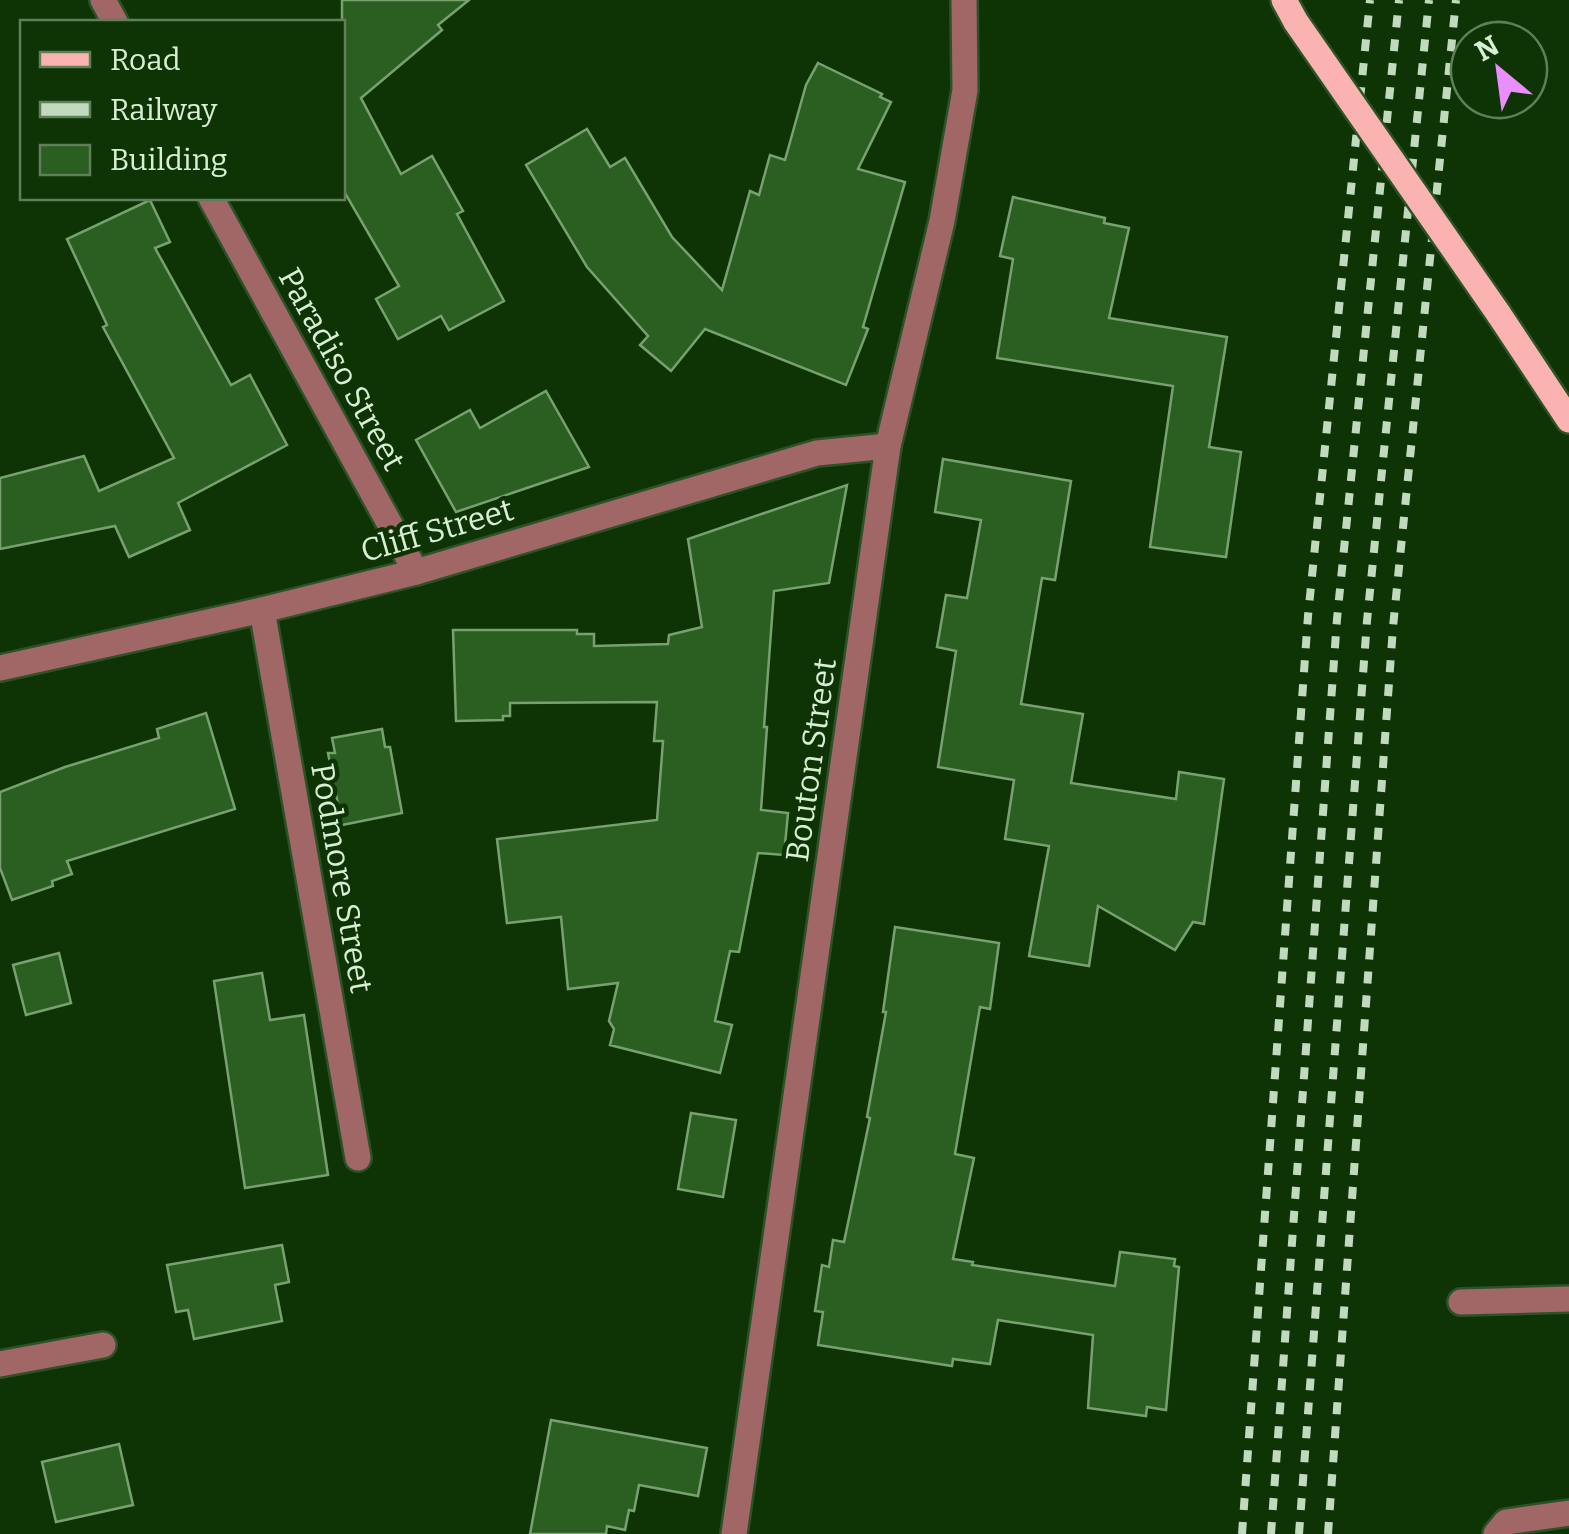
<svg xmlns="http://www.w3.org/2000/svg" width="1569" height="1534" viewBox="0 0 1569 1534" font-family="Bitter,serif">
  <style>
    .building { fill: #2b5e21; stroke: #78a170; stroke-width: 2.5 }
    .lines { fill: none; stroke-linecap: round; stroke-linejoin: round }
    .minor-casing { stroke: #2e5227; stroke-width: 30 }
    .major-casing { stroke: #2e5227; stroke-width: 30 }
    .minor { stroke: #a16767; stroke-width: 25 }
    .major { stroke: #fbb3b1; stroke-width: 25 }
    .rail { stroke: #c1d9bd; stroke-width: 8; stroke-dasharray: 12 12; stroke-linecap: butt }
    .major-bridge-casing { stroke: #2e5227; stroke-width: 30; stroke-linecap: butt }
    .major-bridge { stroke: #fbb3b1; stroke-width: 25 }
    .labels { text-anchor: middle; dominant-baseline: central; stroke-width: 9; stroke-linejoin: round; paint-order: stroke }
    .street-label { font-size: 32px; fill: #d9efd5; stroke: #0e3406 }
  </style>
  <rect width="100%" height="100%" fill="#0e3406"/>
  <g class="building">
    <polygon points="342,0 469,0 438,25 442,30 361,98 401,174 432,156 463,211 457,214 504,301 449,330 441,316 398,339 376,299 399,286 342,188"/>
    <polygon points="818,63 882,94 880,97 891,102 858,169 905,182 863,327 868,329 846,385 705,329 671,371 640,345 648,336 587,267 526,165 587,129 610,167 625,158 672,237 722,290 750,191 759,195 770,155 785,160 806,85"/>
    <polygon points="1013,197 1105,218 1104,223 1129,228 1109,318 1227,337 1209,447 1241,452 1226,557 1150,547 1173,386 997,358 1013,259 1000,256"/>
    <polygon points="150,200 170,242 155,248 231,385 250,375 287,445 178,503 190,530 129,557 115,526 0,549 0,478 84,456 99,491 174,458 103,327 107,325 67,239"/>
    <polygon points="546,391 589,467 456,512 416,440 470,410 480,428"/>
    <polygon points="943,459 1071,481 1055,580 1042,578 1021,704 1083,714 1071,783 1176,799 1179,772 1224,779 1204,924 1193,922 1175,950 1098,906 1089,966 1029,956 1049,846 1005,839 1014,780 938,767 956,651 937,647 946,595 967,598 981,520 935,512"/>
    <polygon points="847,485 829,583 774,591 764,727 767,727 761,810 788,813 784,855 758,853 739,952 730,951 715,1021 732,1025 720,1073 610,1045 614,1029 609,1021 618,983 568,989 561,917 507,923 497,839 657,820 663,741 654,741 657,702 510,703 510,716 503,716 503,720 456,721 453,630 577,630 577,634 594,634 594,646 668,644 669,635 702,627 688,539"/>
    <polygon points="206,713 235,809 67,861 72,874 52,881 53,886 12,900 0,868 0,792 65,767 159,738 157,729"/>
    <polygon points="382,729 385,747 390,747 402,813 342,825 328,753 335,753 332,738"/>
    <polygon points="895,927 999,943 990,1009 980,1007 955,1154 974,1158 953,1259 973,1262 972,1265 1115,1286 1120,1252 1175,1259 1174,1266 1179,1267 1166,1410 1147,1407 1146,1416 1088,1408 1093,1335 998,1320 990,1364 953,1359 952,1366 818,1345 823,1312 815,1311 822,1265 829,1267 833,1240 844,1242 870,1118 867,1117 886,1012 883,1012"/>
    <polygon points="59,953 71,1003 26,1015 13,965"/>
    <polygon points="262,973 270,1020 304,1015 328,1175 245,1188 214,981"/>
    <polygon points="691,1113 736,1120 723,1197 678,1189"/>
    <polygon points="282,1245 289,1282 275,1285 282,1321 194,1339 188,1310 176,1312 167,1265"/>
    <polygon points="551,1420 707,1448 698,1496 639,1485 634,1511 629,1510 625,1530 607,1526 606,1534 530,1534"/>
    <polygon points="119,1444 133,1505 56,1522 42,1462"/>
  </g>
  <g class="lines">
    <g class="minor-casing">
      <g id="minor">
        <polyline points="103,0 115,22"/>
        <polyline points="211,198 416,572"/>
        <polyline points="262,610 358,1158"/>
        <polyline points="0,668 262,610 416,572 817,453 888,446"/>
        <polyline points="1461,1302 1569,1299"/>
        <polyline points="0,1364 103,1345"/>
        <polyline points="734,1534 888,446 942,221 965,90 964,0"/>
        <polyline points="1496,1534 1506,1522 1569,1513"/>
      </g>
    </g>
    <g class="major-casing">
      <g id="major">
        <polyline points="1284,0 1296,22"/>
        <polyline points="1498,313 1569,420"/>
      </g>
    </g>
    <use href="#minor" class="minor"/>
    <use href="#major" class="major"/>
    <g class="rail">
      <polyline points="1242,1534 1308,616 1370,0"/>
      <polyline points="1271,1534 1337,619 1399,0"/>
      <polyline points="1299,1534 1367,621 1429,0"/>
      <polyline points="1328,1534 1393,627 1456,0"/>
    </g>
    <g class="major-bridge-casing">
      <polyline id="major-bridge" points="1296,22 1498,313"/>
    </g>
    <use href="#major-bridge" class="major-bridge"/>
  </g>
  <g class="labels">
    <g class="street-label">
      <text transform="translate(342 369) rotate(61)">Paradiso Street</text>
      <text transform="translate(437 530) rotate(-16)">Cliff Street</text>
      <text transform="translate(811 760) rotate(-82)">Bouton Street</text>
      <text transform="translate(342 878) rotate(80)">Podmore Street</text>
    </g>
  </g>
  <rect x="20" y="20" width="325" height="180" fill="#0e3406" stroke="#5f7f59" stroke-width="2.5"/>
  <rect x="40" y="52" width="50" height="15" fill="#fbb3b1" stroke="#5f7f59" stroke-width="2.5"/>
  <text x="110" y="70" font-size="30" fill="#d9efd5">Road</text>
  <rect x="40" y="102" width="50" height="15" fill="#c1d9bd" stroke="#5f7f59" stroke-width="2.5"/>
  <text x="110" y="120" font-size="30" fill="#d9efd5">Railway</text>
  <rect x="40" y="145" width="50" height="30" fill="#2b5e21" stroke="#5f7f59" stroke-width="2.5"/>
  <text x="110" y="170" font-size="30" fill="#d9efd5">Building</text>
  <g transform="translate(1499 70) rotate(331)"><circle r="48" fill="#0e3406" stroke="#5f7f59" stroke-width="2.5"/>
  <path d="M0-8L18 38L0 25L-18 38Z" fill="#ea8dfd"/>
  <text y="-15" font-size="28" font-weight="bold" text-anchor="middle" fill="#d9efd5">N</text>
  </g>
</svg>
